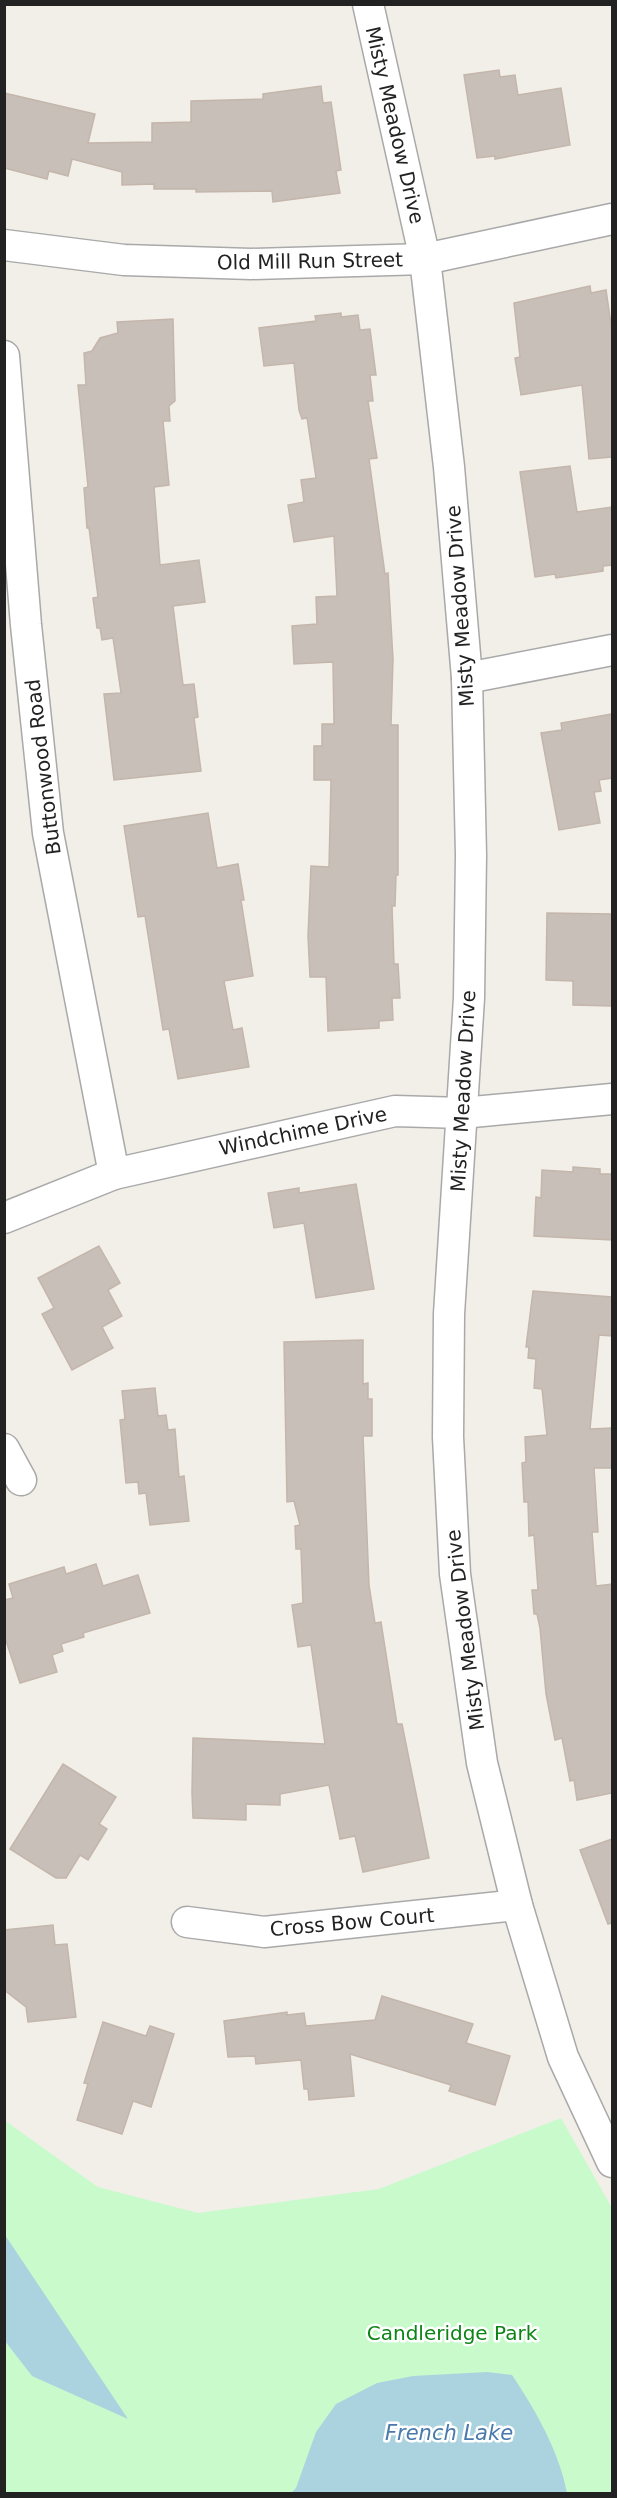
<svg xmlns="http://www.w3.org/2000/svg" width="617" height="2498" viewBox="0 0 617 2498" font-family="'DejaVu Sans',sans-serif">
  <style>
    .park { fill: #c8facc }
    .water { fill: #aad3df }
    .building { fill: #c7bfb8; stroke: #c4b6ab; stroke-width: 1.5 }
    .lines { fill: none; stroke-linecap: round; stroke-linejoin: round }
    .minor-casing { stroke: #a9a9a9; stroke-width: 33 }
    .minor { stroke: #fff; stroke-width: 30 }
    .labels { text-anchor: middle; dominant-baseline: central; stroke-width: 5; stroke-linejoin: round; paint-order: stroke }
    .street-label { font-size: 20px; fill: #222; stroke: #fff }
    .park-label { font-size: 20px; fill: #0c8416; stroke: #fff }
    .water-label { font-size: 21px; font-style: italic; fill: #4a7aab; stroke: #fff }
  </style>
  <rect width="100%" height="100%" fill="#f2efe9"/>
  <polygon class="park" points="561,2118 612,2208 612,2493 5,2493 4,2120 98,2187 198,2213 379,2189"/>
  <g class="water">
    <polygon points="4,2235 5,2235 128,2419 32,2376 5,2341"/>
    <path d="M487 2372 512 2375C536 2411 559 2451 567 2493H291L296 2488 316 2432 336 2404 377 2383 413 2376Z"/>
  </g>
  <g class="building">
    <polygon points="499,70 500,77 515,75 518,95 561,88 570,145 495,159 495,156 477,158 464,75"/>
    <polygon points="321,86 323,103 331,102 341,170 336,171 340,193 273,202 272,191 196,192 196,189 154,189 154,184 122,185 122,172 72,159 68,176 49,171 47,179 4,168 4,93 95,114 88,143 152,142 152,123 191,122 191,101 263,99 263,94"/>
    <polygon points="590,286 591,293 606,290 612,331 612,457 589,459 582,385 521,395 515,358 520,357 514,303"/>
    <polygon points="341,313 341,317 358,315 360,330 370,329 376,375 370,375 373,401 368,401 377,458 369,459 385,574 388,573 393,659 391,725 398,725 398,875 396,875 395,906 392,906 394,964 398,964 400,998 392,998 393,1020 379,1021 379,1028 328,1031 326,977 310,977 308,936 311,866 329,867 331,780 314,780 314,746 322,746 322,724 334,724 333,662 294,664 292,626 317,624 316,597 337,596 334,536 294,542 288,505 304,502 301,480 316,478 307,418 302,419 299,410 294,363 264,366 259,328 316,321 315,316"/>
    <polygon points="173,319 175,401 169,406 170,421 163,421 169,485 154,487 160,565 199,560 205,602 173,606 183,685 194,684 198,717 194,718 201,771 114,780 104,694 121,693 113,638 102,640 100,628 97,628 93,598 98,597 89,528 87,528 84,488 88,487 78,385 86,385 84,353 92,351 100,338 118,333 117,322"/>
    <polygon points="570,466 577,512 612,507 612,565 603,566 603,571 556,578 555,574 535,577 520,472"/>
    <polygon points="612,714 612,778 599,780 601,791 594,792 600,823 559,830 541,733 562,730 561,723"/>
    <polygon points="208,813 217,868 238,864 244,900 241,900 253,976 224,981 233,1030 242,1028 249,1067 178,1079 169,1029 163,1030 145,916 138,917 124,826"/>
    <polygon points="547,913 612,914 612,1006 573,1005 573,981 546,980"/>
    <polygon points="573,1167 600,1169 600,1174 612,1174 612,1240 534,1236 536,1197 541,1198 542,1170 573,1172"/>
    <polygon points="356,1184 374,1289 316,1298 304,1223 274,1228 268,1193 299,1188 299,1193"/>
    <polygon points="99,1246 120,1283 108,1290 122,1316 102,1327 113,1348 72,1370 42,1314 54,1308 38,1278"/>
    <polygon points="533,1291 612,1297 612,1336 599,1335 590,1429 612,1428 612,1468 594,1468 598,1532 592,1532 596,1586 612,1584 612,1793 577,1800 574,1780 570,1781 562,1738 555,1740 546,1694 540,1628 537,1614 534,1614 532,1590 538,1590 534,1535 529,1536 528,1502 524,1502 522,1463 526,1462 525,1437 547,1435 542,1389 534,1388 536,1359 528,1358 529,1347 526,1347"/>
    <polygon points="363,1340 363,1384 368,1383 368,1399 372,1399 372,1436 363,1436 369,1585 375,1623 381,1622 397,1724 402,1724 429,1858 363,1872 355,1836 340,1839 329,1785 280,1794 280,1805 246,1804 246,1820 193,1818 192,1793 193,1738 325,1744 311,1645 298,1647 292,1605 303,1603 301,1549 296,1549 295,1526 300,1525 294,1501 287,1502 284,1342"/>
    <polygon points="155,1388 158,1416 166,1415 168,1430 175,1429 179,1477 184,1476 189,1521 150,1525 146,1493 139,1494 138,1482 126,1483 120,1420 125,1419 122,1391"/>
    <polygon points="96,1564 103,1586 138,1575 150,1613 83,1633 84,1637 61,1644 63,1651 52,1655 57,1672 20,1683 4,1635 4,1600 13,1598 9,1584 64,1567 66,1574"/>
    <polygon points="63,1764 116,1797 99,1824 107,1829 88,1860 80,1855 66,1878 56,1878 10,1849"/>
    <polygon points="612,1839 612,1923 608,1924 580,1850"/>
    <polygon points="53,1925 55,1945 67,1944 76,2017 28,2022 26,2007 4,1990 4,1930"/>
    <polygon points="382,1996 473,2024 466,2043 510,2056 495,2105 449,2091 451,2085 350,2054 354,2096 309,2100 308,2089 304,2089 301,2060 256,2064 255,2056 228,2057 224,2021 287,2012 287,2015 304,2013 306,2026 375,2020"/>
    <polygon points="103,2022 146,2036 150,2026 174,2034 151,2107 133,2101 122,2134 77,2120 88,2084 84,2083"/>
  </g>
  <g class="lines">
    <g class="minor-casing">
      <g id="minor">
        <polyline points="368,4 425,259 449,467 467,678 471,855 469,998 449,1314 448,1437 455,1574 482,1763 517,1905 563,2057 612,2162"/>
        <polyline points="4,245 124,260 251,264 425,259 612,219"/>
        <polyline points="4,356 26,625 48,833 114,1174"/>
        <polyline points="467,678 612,650"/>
        <polyline points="4,1218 114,1174 395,1111 462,1113 612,1099"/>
        <polyline points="4,1449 21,1480"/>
        <polyline points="187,1922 264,1932 517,1905"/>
      </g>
    </g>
    <use href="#minor" class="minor"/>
  </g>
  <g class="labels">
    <g class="street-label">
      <text transform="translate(395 125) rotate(77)">Misty Meadow Drive</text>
      <text transform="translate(310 261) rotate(-1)">Old Mill Run Street</text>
      <text transform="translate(460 606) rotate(-94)">Misty Meadow Drive</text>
      <text transform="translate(43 767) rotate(-97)">Buttonwood Road</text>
      <text transform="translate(463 1091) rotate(-87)">Misty Meadow Drive</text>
      <text transform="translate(303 1131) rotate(-12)">Windchime Drive</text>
      <text transform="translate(465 1630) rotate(-97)">Misty Meadow Drive</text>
      <text transform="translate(352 1922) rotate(-5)">Cross Bow Court</text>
    </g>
    <g class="park-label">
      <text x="452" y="2333">Candleridge Park</text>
    </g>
    <g class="water-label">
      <text x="449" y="2433">French Lake</text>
    </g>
  </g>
  <rect width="617" height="2498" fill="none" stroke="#222222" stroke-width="12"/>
</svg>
